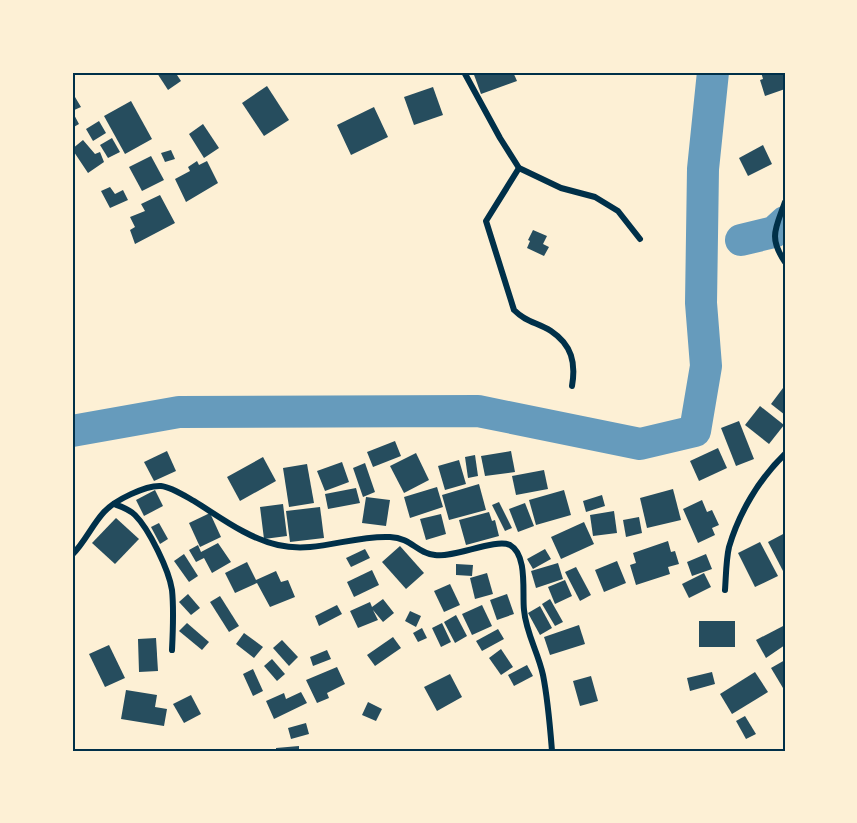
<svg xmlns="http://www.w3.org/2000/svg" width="857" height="823" viewBox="0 0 857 823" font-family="Barlow,sans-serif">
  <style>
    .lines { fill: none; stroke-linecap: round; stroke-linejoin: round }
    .river { stroke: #669bbc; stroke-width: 32 }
    .building { fill: #264d5e }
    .minor { stroke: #003049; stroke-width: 6 }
    .neatline { fill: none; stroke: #003049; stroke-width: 2 }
  </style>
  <rect width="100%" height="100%" fill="#fdf0d5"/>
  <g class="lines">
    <g class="river">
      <polyline points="741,240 774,232 785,222"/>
      <polyline points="72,431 179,412 478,411 640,444 695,431 706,366 701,303 703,169 713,72"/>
    </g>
  </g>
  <g class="building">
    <polygon points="159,72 175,72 181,81 168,90 157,73"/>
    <polygon points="473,72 513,72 517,81 481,94"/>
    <polygon points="761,72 784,72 785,89 765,96 760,80 763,79"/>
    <polygon points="267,86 289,120 264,136 242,103"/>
    <polygon points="433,87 443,115 414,125 404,97"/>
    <polygon points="75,97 81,107 72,111 79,124 72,128 72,98"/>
    <polygon points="131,101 152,139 125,154 104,116"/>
    <polygon points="374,107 388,137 351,155 337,125"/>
    <polygon points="99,121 106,133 93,141 86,129"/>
    <polygon points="203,124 219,148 204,158 189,134"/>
    <polygon points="112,138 120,152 108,158 100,145"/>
    <polygon points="83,140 95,154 100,152 104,162 88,173 72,149"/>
    <polygon points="763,145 772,164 748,176 739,158"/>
    <polygon points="171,150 175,159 165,162 161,153"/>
    <polygon points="151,156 164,180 142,191 129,167"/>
    <polygon points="197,161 199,165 207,161 218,183 186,202 175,179 190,171 188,167"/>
    <polygon points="110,187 115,194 123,190 128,200 110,208 101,191"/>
    <polygon points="160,195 175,223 135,244 130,230 135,227 130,217 145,211 141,204"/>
    <polygon points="533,230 547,236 543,244 549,247 544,256 527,248 530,241 528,240"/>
    <polygon points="783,388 785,390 785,415 771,404"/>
    <polygon points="760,406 784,425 769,444 745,425"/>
    <polygon points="739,421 754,459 736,466 721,428"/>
    <polygon points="395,441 401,456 373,467 367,452"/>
    <polygon points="718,448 727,468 699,481 690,461"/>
    <polygon points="167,451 176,471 154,481 144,462"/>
    <polygon points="511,451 515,472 485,476 481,456"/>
    <polygon points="416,453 429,480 404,493 390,466"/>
    <polygon points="475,455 478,476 468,478 465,457"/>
    <polygon points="263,457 276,481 240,501 227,477"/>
    <polygon points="459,460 466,484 445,490 438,466"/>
    <polygon points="342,462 349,482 325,491 317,471"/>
    <polygon points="365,463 375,492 363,497 353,468"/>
    <polygon points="307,464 314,503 289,507 283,468"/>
    <polygon points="544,470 548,489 516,495 512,476"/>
    <polygon points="479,484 486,510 449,520 442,495"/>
    <polygon points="437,487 443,507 410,518 404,497"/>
    <polygon points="356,488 360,503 328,509 325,494"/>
    <polygon points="673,489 681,520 647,528 640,498"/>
    <polygon points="155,490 163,506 144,516 136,500"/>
    <polygon points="564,490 571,515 536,525 529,500"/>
    <polygon points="602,495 605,506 586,512 583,501"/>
    <polygon points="366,497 390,500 386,526 362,523"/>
    <polygon points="702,500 707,512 712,510 719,525 712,528 715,535 698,543 683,509"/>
    <polygon points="499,502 512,528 505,531 492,505"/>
    <polygon points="525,503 534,526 518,532 509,509"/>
    <polygon points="283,504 287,536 264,539 260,507"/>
    <polygon points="320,507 324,538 290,542 286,511"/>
    <polygon points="614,511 617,533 593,536 590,515"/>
    <polygon points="489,512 492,521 495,520 499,536 466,545 459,520"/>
    <polygon points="210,513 221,537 200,547 189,523"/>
    <polygon points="441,514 446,534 426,540 420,519"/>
    <polygon points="639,517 642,533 626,537 623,520"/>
    <polygon points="116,518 139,539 115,564 92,543"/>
    <polygon points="584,522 594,544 561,559 551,537"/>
    <polygon points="159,523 168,539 160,544 151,527"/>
    <polygon points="785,533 785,570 783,571 768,542"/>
    <polygon points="668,541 671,552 675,551 679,564 668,567 670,574 636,585 630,565 636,563 633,553"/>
    <polygon points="760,542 778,576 755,587 738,553"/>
    <polygon points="218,543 231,562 212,573 204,558 196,562 189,550 198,545 201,552"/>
    <polygon points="400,546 424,573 406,589 382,562"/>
    <polygon points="365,549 370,558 351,567 346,558"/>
    <polygon points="545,549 551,559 533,569 527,559"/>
    <polygon points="184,554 198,576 189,582 174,561"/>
    <polygon points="706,554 712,569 692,576 687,562"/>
    <polygon points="617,561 626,583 604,592 595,570"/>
    <polygon points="247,562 256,580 276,571 281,582 288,580 295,597 270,607 257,583 235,593 225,573"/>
    <polygon points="558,563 563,579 536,588 531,571"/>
    <polygon points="456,564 473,565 472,576 456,575"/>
    <polygon points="576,567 591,595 580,601 565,572"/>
    <polygon points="372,570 379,585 354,597 347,582"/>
    <polygon points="487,573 493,594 475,599 470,578"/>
    <polygon points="704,573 711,587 689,598 682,584"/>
    <polygon points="565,580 572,596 555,604 548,587"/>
    <polygon points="450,584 460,605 444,612 434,591"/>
    <polygon points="188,594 200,608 191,615 179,602"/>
    <polygon points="507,594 514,614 497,620 490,600"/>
    <polygon points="220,596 239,626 229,632 210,602"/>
    <polygon points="383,599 394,613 383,622 373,610 378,620 358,628 350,611 370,602 372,607"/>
    <polygon points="550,599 563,622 555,626 542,604"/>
    <polygon points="337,605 342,614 319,626 315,616"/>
    <polygon points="482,605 492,626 472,635 462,614"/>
    <polygon points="540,606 552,628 540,635 528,613"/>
    <polygon points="410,611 421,616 416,627 405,621"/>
    <polygon points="456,615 467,636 455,643 444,622"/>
    <rect x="699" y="621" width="36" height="26"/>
    <polygon points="187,623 209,642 202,650 179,631"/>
    <polygon points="442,623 451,642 441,647 432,628"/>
    <polygon points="579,625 585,644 550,655 544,637"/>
    <polygon points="785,625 785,645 766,658 756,640"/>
    <polygon points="422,628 427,638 418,642 413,633"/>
    <polygon points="498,629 504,639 482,651 476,641"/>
    <polygon points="244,633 263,647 254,658 236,644"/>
    <polygon points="393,637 401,648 375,666 367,655"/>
    <polygon points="156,638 158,671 139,672 138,639"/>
    <polygon points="282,640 298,657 289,666 273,648"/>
    <polygon points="109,645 125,678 105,687 89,654"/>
    <polygon points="501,649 513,667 501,675 489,658"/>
    <polygon points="327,650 331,659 313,666 310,657"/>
    <polygon points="272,659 285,674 277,681 264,666"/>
    <polygon points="785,660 785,687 783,688 771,668"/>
    <polygon points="527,665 533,676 514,686 508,675"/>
    <polygon points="337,667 345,684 327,693 329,698 317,703 306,680"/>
    <polygon points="253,669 263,691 253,696 243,674"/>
    <polygon points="712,672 715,684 690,691 687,678"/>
    <polygon points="755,672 768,692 732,714 720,694"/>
    <polygon points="450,674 462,697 437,711 424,687"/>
    <polygon points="591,676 598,701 580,706 573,681"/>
    <polygon points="126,690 157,695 155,707 167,709 164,726 121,719"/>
    <polygon points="301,692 307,703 274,719 266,701 284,693 286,699"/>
    <polygon points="191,695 201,714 184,723 173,704"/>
    <polygon points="368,702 382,709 376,721 362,715"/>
    <polygon points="745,716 756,734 746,739 736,721"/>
    <polygon points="306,723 309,734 291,739 288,728"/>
    <polygon points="299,746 299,751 276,751 276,748"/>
  </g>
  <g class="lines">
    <g class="minor">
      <polyline points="464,72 500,138 519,168 561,188 595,197 618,211 640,239"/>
      <path d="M519 168 486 221 514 310C527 323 537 322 551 331 572 345 576 363 572 386"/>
      <path d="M785 202C776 228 768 237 785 262"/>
      <path d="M114 504C122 507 129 509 135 515 149 529 169 570 172 590 174 609 173 630 172 650"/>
      <path d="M72 555C85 542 92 525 104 512 115 500 146 485 161 486 171 487 185 496 194 501 220 517 247 538 278 545 316 554 352 535 390 537 412 538 416 553 435 555 454 558 496 538 510 545 528 555 522 593 524 610 526 633 538 652 543 675 548 700 550 726 552 751"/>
      <path d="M725 590C726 576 726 560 729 547 739 513 759 479 785 454"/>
    </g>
  </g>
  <rect width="857" height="823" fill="none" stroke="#fdf0d5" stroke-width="147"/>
  <rect x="74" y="74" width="710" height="676" class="neatline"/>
</svg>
